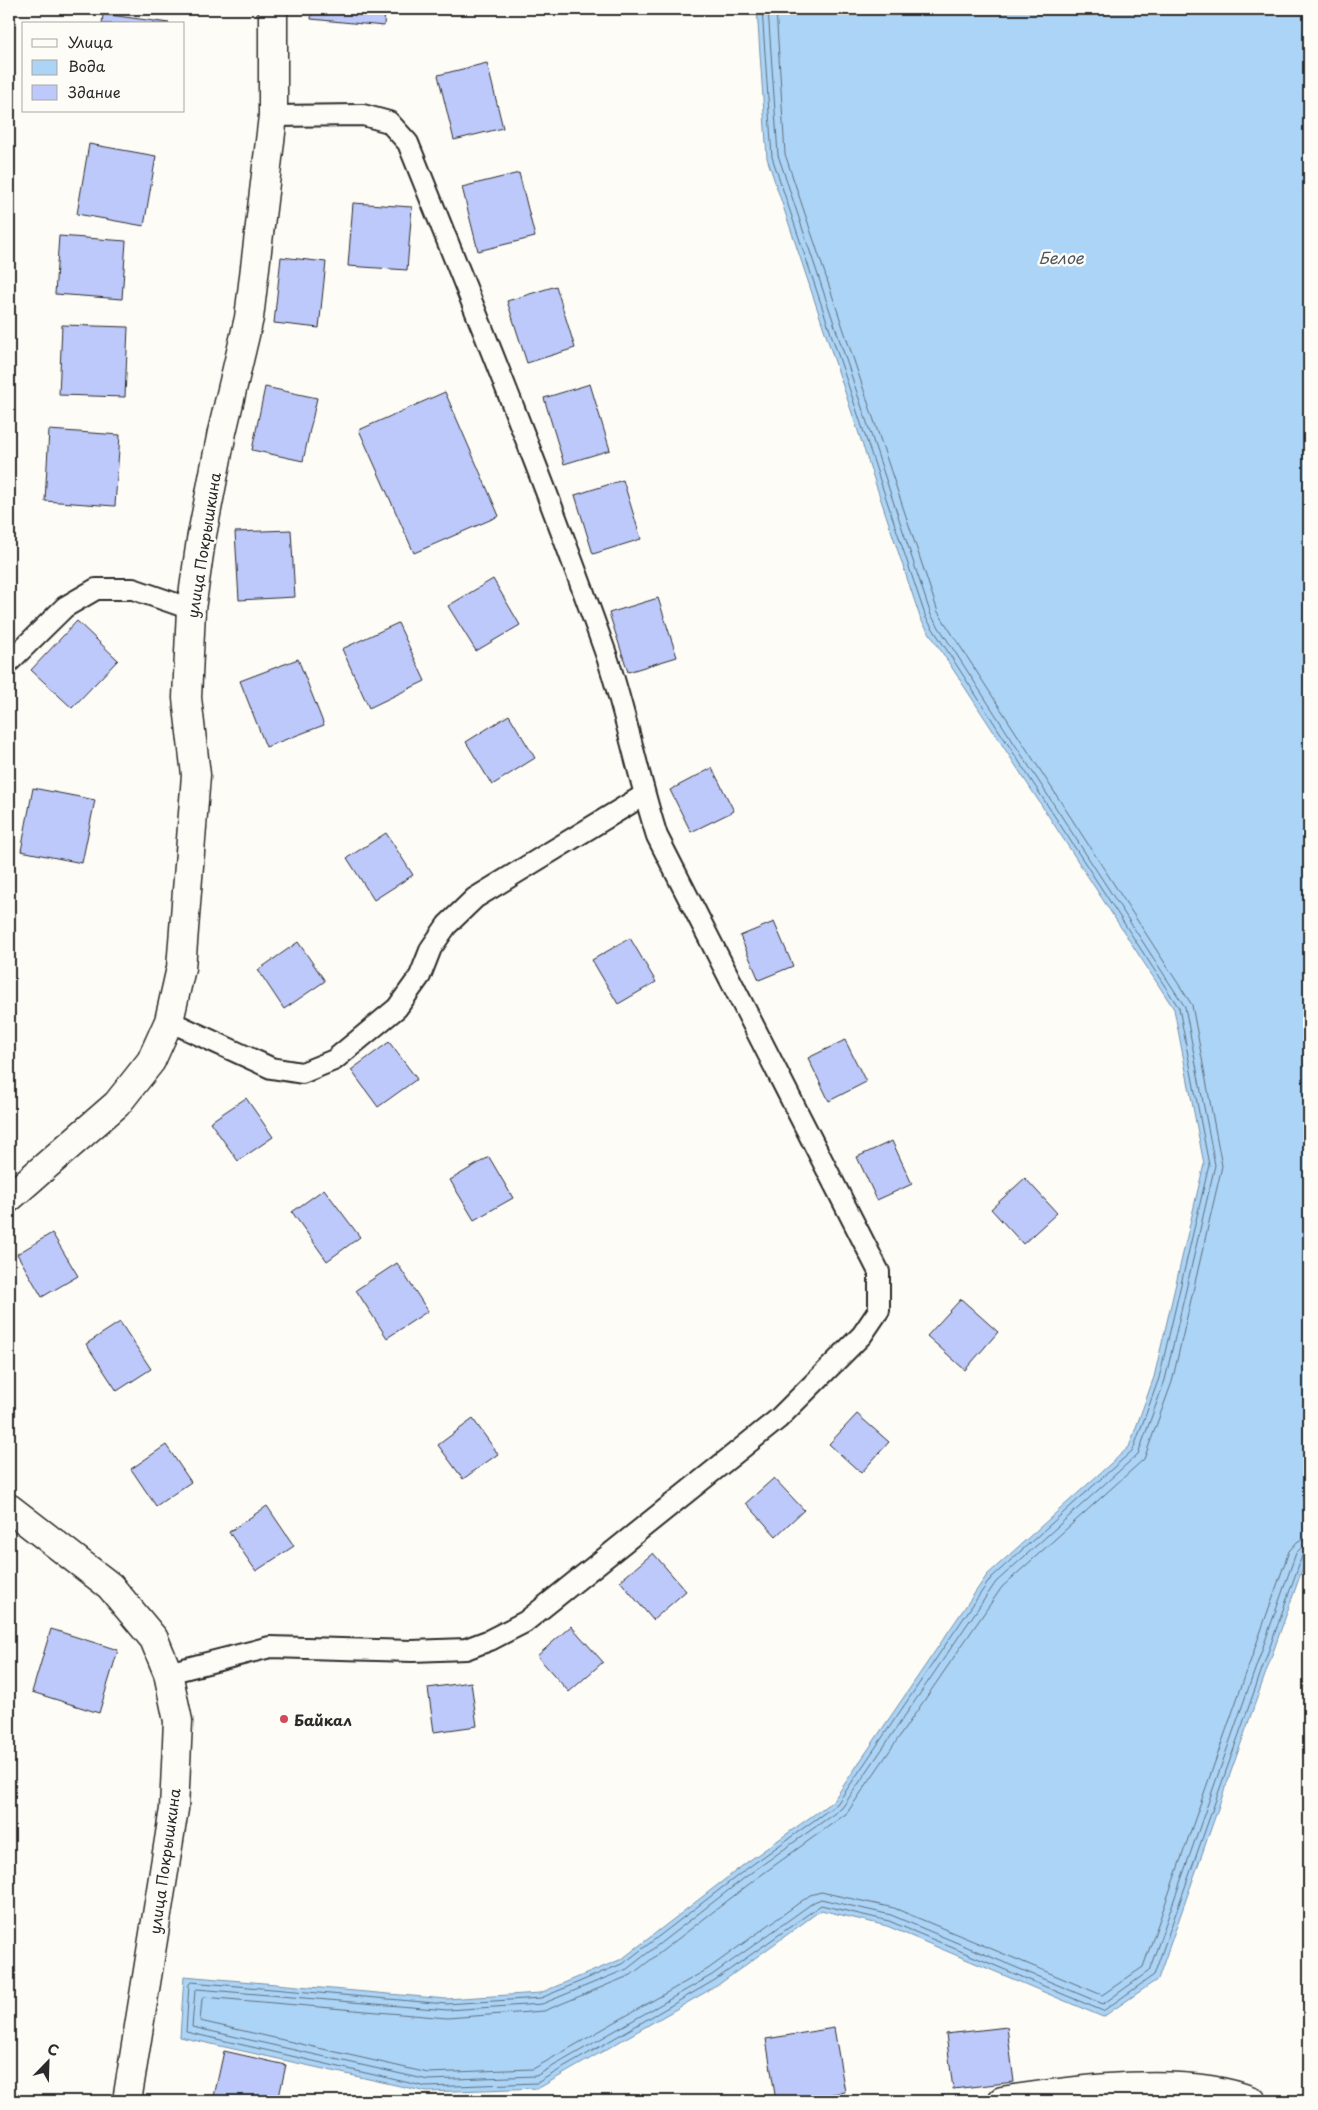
<svg xmlns="http://www.w3.org/2000/svg" width="1318" height="2110" viewBox="0 0 1318 2110" font-family="'Playpen Sans',sans-serif">
  <style>
    .water { fill: #acd4f6; stroke: #7890a5 }
    .lines { fill: none; stroke-linecap: round; stroke-linejoin: round }
    .shore { stroke: #5f6f7c; stroke-width: 1 }
    .building { fill: #bdc9fa; stroke: #2b2b2b }
    .lane-casing { stroke: #2b2b2b; stroke-width: 24 }
    .street-casing { stroke: #2b2b2b; stroke-width: 31 }
    .secondary-casing { stroke: #2b2b2b; stroke-width: 31 }
    .lane { stroke: #fdfcf7; stroke-width: 20 }
    .street { stroke: #fdfcf7; stroke-width: 28 }
    .secondary { stroke: #fdfcf7; stroke-width: 28 }
    .poi-dot { fill: #d1495b; stroke: #fdfcf7; stroke-width: 2 }
    .labels { text-anchor: middle; dominant-baseline: central; stroke-width: 5; stroke-linejoin: round; paint-order: stroke }
    .street-label { font-size: 15px; fill: #2b2b2b; stroke: #fdfcf7 }
    .poi-label { font-size: 15px; font-weight: bold; fill: #2b2b2b; stroke: #fdfcf7; text-anchor: start }
    .water-label { font-size: 16px; font-style: italic; fill: #4b555e; stroke: #fdfcf7 }
  </style>
  <rect width="100%" height="100%" fill="#fdfcf7"/>
  <filter id="ink" filterUnits="userSpaceOnUse"><feTurbulence type="fractalNoise" baseFrequency=".02" numOctaves="2"/><feDisplacementMap in="SourceGraphic" scale="10" xChannelSelector="R" yChannelSelector="G"/><feConvolveMatrix kernelMatrix="1 2 1 2 8 2 1 2 1" color-interpolation-filters="sRGB"/></filter>
  <g filter="url(#ink)">
    <polygon class="water" points="757,9 1309,9 1309,1550 1158,1979 1103,2017 887,1926 821,1910 718,1985 539,2088 427,2092 180,2037 184,1976 446,1999 540,1993 622,1959 746,1863 833,1801 987,1575 1129,1447 1154,1377 1204,1164 1174,1009 921,620 767,158"/>
    <g class="lines">
      <g class="shore">
        <polyline points="762,9 772,157 926,618 1179,1008 1209,1165 1159,1378 1133,1450 991,1578 837,1804 749,1867 624,1963 541,1998 446,2004 191,1982 189,1984 186,2032 427,2087 537,2083 715,1980 821,1905 889,1921 1103,2011 1154,1975 1302,1556 1305,1552 1309,1552"/>
        <polyline points="768,9 778,155 931,615 1185,1007 1215,1165 1165,1380 1138,1454 996,1582 842,1808 752,1872 627,1969 542,2004 447,2010 197,1989 195,1991 192,2027 428,2080 536,2076 712,1975 814,1902 821,1899 891,1915 1103,2004 1149,1971 1296,1553 1302,1547 1309,1545"/>
        <polyline points="776,9 785,154 938,612 1192,1005 1222,1166 1172,1382 1144,1459 1002,1587 847,1813 757,1878 631,1975 544,2011 447,2018 204,1997 202,1999 200,2021 428,2073 533,2069 708,1969 810,1895 821,1892 894,1908 1102,1995 1143,1967 1289,1551 1298,1541 1309,1538"/>
      </g>
    </g>
    <g class="building">
      <polygon points="312,9 385,9 384,26 311,19"/>
      <polygon points="103,14 169,23 169,24 102,24"/>
      <polygon points="487,63 503,128 454,140 438,75"/>
      <polygon points="89,144 156,156 144,226 77,214"/>
      <polygon points="519,173 535,237 478,251 462,187"/>
      <polygon points="353,203 412,207 407,270 348,266"/>
      <polygon points="59,236 126,241 122,299 55,294"/>
      <polygon points="281,257 326,262 319,328 274,323"/>
      <polygon points="556,286 575,348 527,363 507,301"/>
      <polygon points="62,325 128,327 125,397 59,395"/>
      <polygon points="590,384 610,450 564,464 544,398"/>
      <polygon points="265,387 317,398 303,461 252,450"/>
      <polygon points="445,392 499,516 414,553 359,430"/>
      <polygon points="49,430 120,435 115,506 45,501"/>
      <polygon points="623,480 641,539 593,554 575,495"/>
      <polygon points="291,530 295,597 239,600 235,532"/>
      <polygon points="493,579 520,625 476,651 448,606"/>
      <polygon points="658,598 677,657 628,672 609,613"/>
      <polygon points="77,621 118,660 72,708 31,670"/>
      <polygon points="398,623 425,681 369,708 342,649"/>
      <polygon points="298,659 324,725 266,747 240,681"/>
      <polygon points="509,715 535,758 492,785 466,742"/>
      <polygon points="712,768 734,811 691,832 670,790"/>
      <polygon points="33,788 95,800 82,863 21,851"/>
      <polygon points="386,833 413,875 374,900 347,858"/>
      <polygon points="774,922 793,966 759,980 740,936"/>
      <polygon points="630,938 656,982 618,1004 592,960"/>
      <polygon points="298,942 325,981 284,1009 258,970"/>
      <polygon points="845,1040 866,1082 829,1101 808,1058"/>
      <polygon points="389,1042 417,1079 378,1107 351,1070"/>
      <polygon points="246,1098 273,1137 238,1161 210,1122"/>
      <polygon points="892,1141 912,1184 877,1200 857,1157"/>
      <polygon points="489,1157 513,1198 474,1220 450,1180"/>
      <polygon points="1025,1178 1057,1213 1023,1244 991,1209"/>
      <polygon points="324,1189 360,1237 327,1261 292,1212"/>
      <polygon points="52,1233 78,1276 42,1297 17,1254"/>
      <polygon points="397,1263 428,1311 387,1338 356,1290"/>
      <polygon points="961,1299 998,1332 965,1370 927,1336"/>
      <polygon points="120,1322 151,1369 117,1391 86,1344"/>
      <polygon points="857,1414 889,1442 861,1473 829,1444"/>
      <polygon points="473,1419 498,1454 463,1479 438,1445"/>
      <polygon points="166,1445 191,1482 156,1506 131,1469"/>
      <polygon points="774,1478 804,1510 776,1536 746,1503"/>
      <polygon points="267,1506 294,1546 256,1571 229,1532"/>
      <polygon points="653,1553 686,1591 653,1620 620,1581"/>
      <polygon points="571,1626 603,1662 569,1692 537,1656"/>
      <polygon points="51,1629 118,1650 99,1713 32,1692"/>
      <polygon points="471,1682 477,1726 434,1732 428,1688"/>
      <polygon points="1007,2027 1014,2082 953,2089 946,2034"/>
      <polygon points="834,2028 845,2092 790,2101 776,2101 766,2039"/>
      <polygon points="224,2051 286,2065 278,2101 213,2101"/>
    </g>
    <g class="lines">
      <g class="lane-casing">
        <g id="lane">
          <polyline points="9,662 65,607 96,589 133,589 191,609"/>
          <polyline points="169,1021 271,1068 302,1073 334,1060 397,1008 420,976 431,948 447,925 475,898 644,795"/>
          <path d="M168 1673 270 1647 412 1651 466 1649 490 1640 525 1622 778 1419 862 1335 879 1310V1272L657 836C638 776 626 713 606 654 545 482 476 312 408 143L389 122 363 115 273 116"/>
        </g>
      </g>
      <g class="street-casing">
        <path id="street" d="M1002 2101C1073 2090 1186 2074 1252 2101"/>
      </g>
      <g class="secondary-casing">
        <g id="secondary">
          <polyline points="9,1198 117,1104 151,1061 169,1021 181,968 196,775 187,698 191,609 201,540 222,432 249,318 273,116 273,9"/>
          <polyline points="9,1508 110,1586 154,1639 168,1673 178,1721 174,1809 127,2101"/>
        </g>
      </g>
      <use href="#lane" class="lane"/>
      <use href="#street" class="street"/>
      <use href="#secondary" class="secondary"/>
    </g>
  </g>
  <circle class="poi-dot" cx="284" cy="1719" r="5"/>
  <g class="labels">
    <g class="street-label">
      <text transform="translate(203 545) rotate(-81)">улица Покрышкина</text>
      <text transform="translate(164 1861) rotate(-82)">улица Покрышкина</text>
    </g>
    <g class="poi-label">
      <text x="294" y="1719">Байкал</text>
    </g>
    <g class="water-label">
      <text x="1061" y="257">Белое</text>
    </g>
  </g>
  <rect width="1318" height="2110" fill="none" stroke="#fdfcf7" stroke-width="30"/>
  <rect x="15" y="15" width="1288" height="2080" fill="none" stroke="#2b2b2b" stroke-width="2" filter="url(#ink)"/>
  <rect x="22" y="22" width="162" height="90" fill="#fdfcf7" stroke="#a9a8a5"/>
  <rect x="32" y="39" width="25" height="8" fill="#fdfcf7" stroke="#a9a8a5"/>
  <text x="68" y="48" font-size="15" fill="#2b2b2b">Улица</text>
  <rect x="32" y="60" width="25" height="15" fill="#acd4f6" stroke="#a9a8a5"/>
  <text x="68" y="72" font-size="15" fill="#2b2b2b">Вода</text>
  <rect x="32" y="85" width="25" height="15" fill="#bdc9fa" stroke="#a9a8a5"/>
  <text x="68" y="98" font-size="15" fill="#2b2b2b">Здание</text>
  <g transform="translate(48 2062) rotate(23)" stroke="#fdfcf7" stroke-width="4" paint-order="stroke">
  <path d="M0-4L9 19L0 12L-9 19Z" fill="#2b2b2b"/>
  <text y="-8" font-size="14" font-weight="bold" text-anchor="middle" fill="#2b2b2b">С</text>
  </g>
</svg>
